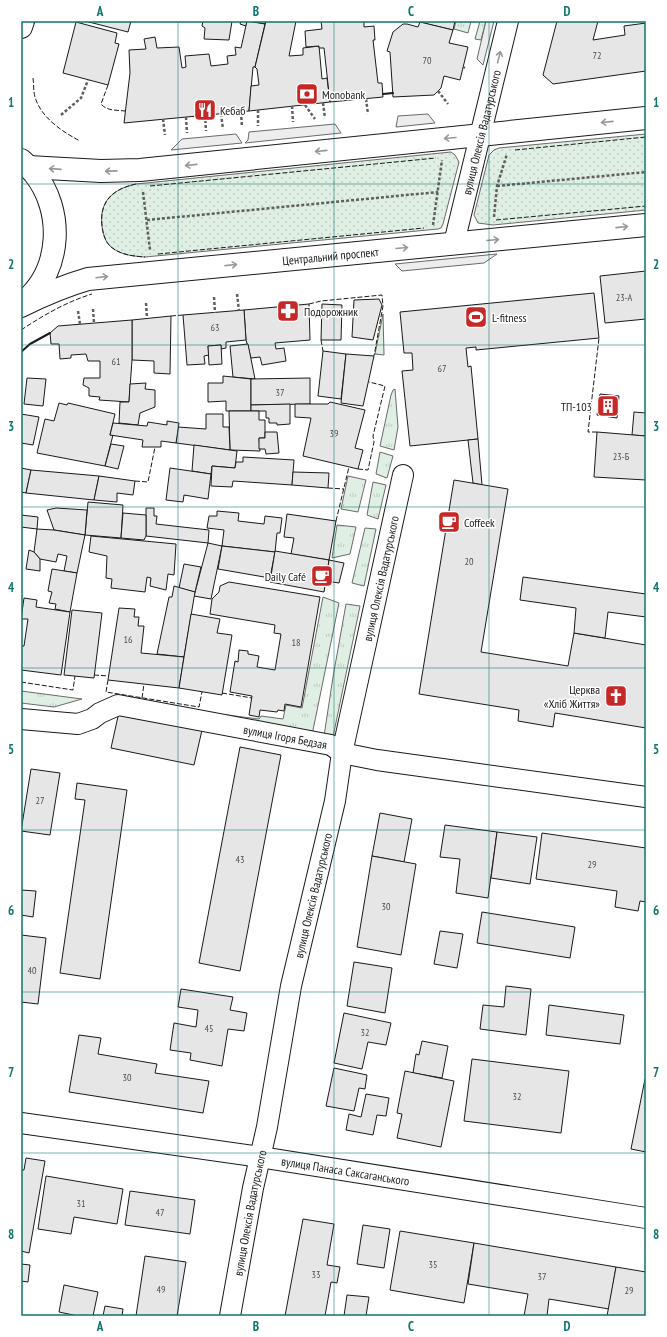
<svg xmlns="http://www.w3.org/2000/svg" width="667" height="1337" viewBox="0 0 667 1337" font-family="'PT Sans Narrow',sans-serif">
  <style>
    .grass { fill: url(#grass-tufts); stroke: #6a6a6a }
    .park { fill: url(#park-dots); stroke: #6a6a6a }
    .parking { fill: #ededed; stroke: #6a6a6a }
    .building { fill: #e6e6e6; stroke: #1a1a1a }
    .lines { fill: none; stroke-linecap: round; stroke-linejoin: round }
    .minor-casing { stroke: #1a1a1a; stroke-width: 22 }
    .secondary-casing { stroke: #1a1a1a; stroke-width: 24 }
    .path { stroke: #5f5f5f; stroke-width: 2.5; stroke-dasharray: 3 2; stroke-linecap: butt }
    .minor { stroke: #fff; stroke-width: 20 }
    .secondary { stroke: #fff; stroke-width: 22 }
    .fence { stroke: #1a1a1a; stroke-width: 1; stroke-dasharray: 5 2; stroke-linecap: butt }
    .wall { stroke: #1a1a1a; stroke-width: 2 }
    .oneway { stroke: #989898 }
    .grid { fill: none; stroke: #0f766e; stroke-width: 1; stroke-opacity: 0.55 }
    .labels { text-anchor: middle; dominant-baseline: central; stroke-width: 3; stroke-linejoin: round; paint-order: stroke }
    .number-label { font-size: 10px; fill: #4d4d4d }
    .poi-label { font-size: 12px; fill: #1a1a1a; stroke: #fff; text-anchor: start }
    .street-label { font-size: 12px; fill: #1a1a1a; stroke: #fff }
    .neatline { fill: none; stroke: #0f766e; stroke-width: 1.5 }
    .grid-label { font-size: 13px; text-anchor: middle; font-weight: bold; fill: #0f766e }
  </style>
  <defs>
    <pattern id="grass-tufts" width="24" height="20" patternUnits="userSpaceOnUse"><rect width="24" height="20" fill="#e0efe3"/><path d="M3 7l-1-3M5 7V3M7 7l1-3M15 17l-1-3M17 17v-4M19 17l1-3" fill="none" stroke="#c0ccc2"/></pattern>
    <pattern id="park-dots" width="8" height="8" patternUnits="userSpaceOnUse"><rect width="8" height="8" fill="#e0efe3"/><path d="M2 2h.1M6 6h.1" fill="none" stroke="#c0ccc2" stroke-width="1.8" stroke-linecap="round"/></pattern>
  </defs>
  <rect width="100%" height="100%" fill="#fff"/>
  <g class="grass">
    <polygon points="456,21 471,21 468,33 454,29"/>
    <polygon points="480,21 486,21 481,40 475,39"/>
    <polygon points="383,314 384,355 375,354"/>
    <polygon points="395,389 398,427 394,450 380,446 391,395 393,390"/>
    <polygon points="380,452 393,456 387,478 376,474"/>
    <polygon points="348,476 366,480 358,512 341,509"/>
    <polygon points="373,482 386,485 378,519 367,515"/>
    <polygon points="337,525 356,527 350,554 332,558"/>
    <polygon points="365,528 376,529 364,586 352,583"/>
    <polygon points="323,597 339,603 312,735 225,722 227,715 259,719 261,716 283,719 286,705 302,708"/>
    <polygon points="346,604 360,606 333,737 324,736 333,677"/>
    <polygon points="21,691 82,699 54,707 21,703"/>
  </g>
  <g class="park">
    <polygon points="646,134 646,210 493,225 478,223 474,215 489,155 494,150 499,148"/>
    <path d="M451 152 455 155 459 162 443 224 441 228 438 229 145 257C132 256 120 255 110 246 105 241 103 234 102 226 99 201 113 189 136 184Z"/>
  </g>
  <g class="parking">
    <polygon points="486,21 494,21 483,65 477,59"/>
    <polygon points="428,114 435,123 396,127 398,116"/>
    <polygon points="335,124 341,133 245,143 248,140 249,132"/>
    <polygon points="236,134 242,143 171,150 182,139"/>
    <polygon points="497,254 484,263 402,271 395,264"/>
  </g>
  <g class="building">
    <polygon points="85,21 131,21 128,32"/>
    <polygon points="203,21 232,21 229,40 204,39 205,28 202,26"/>
    <polygon points="241,21 266,21 265,24 247,21 246,26 240,24"/>
    <polygon points="247,21 265,24 255,67 253,67 249,111 124,123 130,73 129,50 146,49 144,39 155,37 157,48 179,47 182,68 186,67 185,56 209,54 211,66 228,64 227,56 236,55 235,47 241,48"/>
    <polygon points="266,21 296,21 289,56 303,55 303,48 319,46 322,79 327,78 330,102 249,111 251,86 259,85 257,69 255,67"/>
    <polygon points="321,21 364,21 364,27 374,26 375,40 373,40 378,83 382,83 383,97 330,102 324,48 319,48 319,46 306,47 305,31 322,29"/>
    <polygon points="415,21 455,21 453,30"/>
    <polygon points="557,21 598,21 593,40 625,35 624,26 646,23 646,71 553,84 543,75"/>
    <polygon points="76,22 117,33 115,43 119,44 108,85 63,73"/>
    <polygon points="420,22 453,30 449,43 468,47 460,80 444,76 441,88 434,95 393,97 390,52 387,51 393,32 403,24 407,24 418,27"/>
    <polygon points="646,271 646,319 605,323 600,276"/>
    <polygon points="594,293 599,338 476,350 476,347 466,348 468,367 471,366 478,439 410,446 402,371 413,370 412,353 404,353 400,312"/>
    <polygon points="379,299 382,305 373,340 352,337 354,300"/>
    <polygon points="309,304 310,340 275,343 276,349 284,348 286,361 262,365 260,357 251,358 246,340 244,310"/>
    <polygon points="322,304 342,305 341,340 321,340"/>
    <polygon points="244,310 246,340 226,342 226,348 221,349 221,345 208,346 209,355 204,356 205,364 187,365 183,315"/>
    <polygon points="171,316 170,374 154,373 154,361 132,360 132,320"/>
    <polygon points="132,320 132,360 129,402 99,400 100,397 89,396 89,388 83,385 84,378 100,378 100,361 88,361 86,354 71,355 71,358 60,359 59,344 51,344 50,333 58,326"/>
    <polygon points="248,344 255,379 233,377 230,346"/>
    <polygon points="221,345 222,364 209,365 208,346"/>
    <polygon points="323,351 346,354 341,399 318,396"/>
    <polygon points="346,354 374,356 363,406 341,403"/>
    <polygon points="223,376 251,379 251,411 226,411 226,401 208,402 208,383 223,383"/>
    <polygon points="27,378 46,379 43,406 24,404"/>
    <polygon points="310,378 310,404 251,405 251,379"/>
    <polygon points="146,383 145,389 155,390 155,407 140,413 138,425 119,423 120,402 129,402 130,384"/>
    <polygon points="600,394 619,396 617,418 597,415"/>
    <polygon points="330,402 365,410 355,448 363,450 358,469 303,456 311,418 295,417 295,404 328,404"/>
    <polygon points="59,403 67,405 68,403 115,414 110,435 113,435 105,466 37,453 45,419 54,421"/>
    <polygon points="290,404 290,424 277,425 277,423 269,423 269,418 266,418 266,411 251,411 251,405"/>
    <polygon points="229,411 259,411 259,420 265,420 265,438 259,438 260,451 230,450"/>
    <polygon points="634,412 646,413 646,436 632,435"/>
    <polygon points="21,414 39,417 33,445 21,443"/>
    <polygon points="206,414 223,414 223,427 229,427 230,450 176,443 178,427 206,429"/>
    <polygon points="167,421 179,423 176,443 161,441 161,447 142,447 143,440 110,435 113,423 147,426 148,422 167,425"/>
    <polygon points="265,432 277,432 279,453 266,454 265,449 259,449 259,438 265,438"/>
    <polygon points="597,432 646,436 646,480 594,477"/>
    <polygon points="478,439 482,485 473,483 468,440"/>
    <polygon points="111,444 124,446 118,469 105,466"/>
    <polygon points="194,445 237,451 235,468 212,466 211,474 192,471"/>
    <polygon points="243,457 294,460 292,485 233,481 232,487 211,486 212,466 235,468 236,462 243,462"/>
    <polygon points="21,468 31,470 26,493 21,492"/>
    <polygon points="170,468 211,474 208,499 184,495 183,502 166,500"/>
    <polygon points="31,470 99,476 94,500 26,493"/>
    <polygon points="293,472 329,473 328,488 292,485"/>
    <polygon points="99,476 135,481 133,495 117,493 117,502 94,500"/>
    <polygon points="454,480 508,489 481,652 568,666 574,633 646,645 646,728 555,713 553,727 518,721 519,710 419,694"/>
    <polygon points="88,502 123,505 121,538 85,535"/>
    <polygon points="56,508 87,510 85,535 54,530 47,510"/>
    <polygon points="146,508 154,508 154,516 157,516 156,524 209,530 208,543 146,536"/>
    <polygon points="217,511 239,513 238,521 264,524 265,516 282,518 280,533 277,533 275,552 222,546 224,530 207,528 209,516 217,516"/>
    <polygon points="123,513 146,515 146,536 144,540 121,538"/>
    <polygon points="287,514 336,521 329,560 291,554 294,538 284,537"/>
    <polygon points="21,515 38,517 37,529 21,527"/>
    <polygon points="37,529 54,530 85,535 77,573 64,571 67,556 58,554 56,562 40,559 34,552"/>
    <polygon points="91,536 176,544 174,575 168,574 166,590 150,586 151,578 147,577 145,592 111,588 112,579 106,578 107,556 89,552"/>
    <polygon points="208,543 222,546 211,599 194,596"/>
    <polygon points="222,546 275,552 270,578 218,569"/>
    <polygon points="29,550 34,552 40,559 40,571 26,569"/>
    <polygon points="275,551 329,560 324,592 270,582"/>
    <polygon points="329,560 344,563 339,583 326,581"/>
    <polygon points="184,564 201,567 195,592 179,588"/>
    <polygon points="52,569 77,573 70,612 55,609 56,604 49,603 52,592 48,591"/>
    <polygon points="523,577 646,594 646,617 608,612 605,638 574,633 576,608 520,600"/>
    <polygon points="229,582 320,597 301,707 285,704 284,711 278,710 277,712 260,710 259,717 249,715 252,696 230,692 235,661 238,662 239,650 248,651 248,654 259,656 257,667 275,670 281,634 274,633 275,625 210,614 212,599 219,592 220,586"/>
    <polygon points="174,586 195,592 184,657 157,654 169,597 172,597"/>
    <polygon points="24,598 37,600 36,607 70,612 61,675 21,670 21,646 24,646 28,619 21,619"/>
    <polygon points="119,608 135,609 134,617 139,617 138,626 144,626 141,653 184,657 179,688 108,680"/>
    <polygon points="72,610 102,613 94,678 64,675"/>
    <polygon points="191,614 220,619 217,633 232,635 222,695 179,688"/>
    <polygon points="119,712 202,730 194,765 111,748"/>
    <polygon points="240,747 281,755 240,971 199,963"/>
    <polygon points="31,769 60,773 50,835 21,831"/>
    <polygon points="77,783 127,790 100,979 60,973 85,800 75,799"/>
    <polygon points="380,813 412,819 404,862 372,856"/>
    <polygon points="445,825 497,832 488,898 456,893 460,859 440,857"/>
    <polygon points="497,832 537,837 530,884 491,878"/>
    <polygon points="542,833 646,848 646,902 640,901 638,911 615,907 617,891 536,879"/>
    <polygon points="372,856 416,864 401,955 357,947"/>
    <polygon points="21,890 36,891 33,917 21,915"/>
    <polygon points="482,912 575,927 570,958 477,943"/>
    <polygon points="440,931 463,934 457,968 434,964"/>
    <polygon points="21,935 46,938 38,1004 21,1002"/>
    <polygon points="354,962 392,968 385,1013 347,1006"/>
    <polygon points="506,986 531,989 526,1035 480,1029 483,1005 504,1007"/>
    <polygon points="181,989 233,997 230,1010 247,1013 244,1031 228,1029 222,1066 190,1060 191,1053 170,1050 174,1023 196,1027 198,1010 178,1007"/>
    <polygon points="549,1005 624,1015 620,1044 546,1035"/>
    <polygon points="344,1013 391,1023 386,1045 368,1042 362,1069 334,1063"/>
    <polygon points="79,1035 101,1038 98,1054 157,1064 155,1073 209,1081 203,1113 69,1092"/>
    <polygon points="422,1041 448,1046 442,1078 413,1073 416,1054 419,1055"/>
    <polygon points="472,1059 569,1071 561,1133 464,1121"/>
    <polygon points="334,1068 367,1075 365,1089 359,1088 354,1111 326,1106"/>
    <polygon points="405,1071 454,1081 441,1147 397,1138 402,1114 397,1113"/>
    <polygon points="645,1079 646,1079 646,1152 631,1149"/>
    <polygon points="366,1094 389,1098 386,1116 377,1115 373,1135 346,1130 349,1114 361,1117"/>
    <polygon points="26,1158 45,1161 29,1253 21,1251 21,1170 24,1170"/>
    <polygon points="46,1176 123,1189 117,1224 74,1217 71,1234 38,1229"/>
    <polygon points="130,1191 195,1200 190,1234 125,1225"/>
    <polygon points="303,1219 334,1224 327,1265 340,1267 337,1283 331,1282 325,1316 285,1316"/>
    <polygon points="363,1225 390,1229 384,1268 357,1264"/>
    <polygon points="400,1231 474,1243 464,1303 390,1290"/>
    <polygon points="474,1243 616,1267 609,1309 549,1299 547,1316 524,1316 528,1294 468,1284"/>
    <polygon points="145,1256 186,1262 177,1316 136,1316"/>
    <polygon points="21,1264 30,1265 28,1282 21,1281"/>
    <polygon points="616,1267 646,1272 646,1308 645,1316 607,1316"/>
    <polygon points="64,1285 98,1292 93,1316 78,1316 59,1312"/>
    <polygon points="347,1295 369,1297 366,1316 344,1316"/>
    <polygon points="105,1306 123,1309 122,1316 103,1316"/>
  </g>
  <g class="lines">
    <g class="minor-casing">
      <g id="minor">
        <path id="s1" d="M454 243 508 21"/>
        <path id="s2" d="M21 719 78 724 92 719 100 713 118 705 331 745 342 753 377 760 646 797"/>
        <path id="s3" d="M21 1123 260 1157 646 1218"/>
        <path id="s4" d="M230 1316 253 1188 267 1127 291 986 335 801 342 753 403 475"/>
      </g>
    </g>
    <g class="secondary-casing">
      <g id="secondary">
        <polyline points="21,27 23,21"/>
        <path d="M21 160C26 164 30 169 34 173 64 210 62 269 25 301"/>
        <polyline points="28,167 101,171 140,170 646,118"/>
        <path id="s5" d="M21 306C43 295 64 286 88 279L646 225"/>
      </g>
    </g>
    <g class="path">
      <polyline points="463,67 465,68"/>
      <polyline points="438,91 448,104"/>
      <polyline points="366,99 368,114"/>
      <polyline points="323,103 325,118"/>
      <polyline points="305,105 315,119"/>
      <polyline points="292,106 293,122"/>
      <polyline points="258,110 258,126"/>
      <polyline points="241,112 242,127"/>
      <polyline points="221,114 223,129"/>
      <polyline points="61,115 81,98 88,80"/>
      <polyline points="205,115 206,131"/>
      <polyline points="186,117 187,133"/>
      <polyline points="163,119 165,135"/>
      <polyline points="497,186 646,172"/>
      <polyline points="143,192 150,250"/>
      <polyline points="494,217 497,186 507,154"/>
      <polyline points="147,220 438,192"/>
      <polyline points="433,225 442,160"/>
      <polyline points="237,294 239,311"/>
      <polyline points="214,297 215,313"/>
      <polyline points="146,303 147,318"/>
      <polyline points="93,309 94,323"/>
      <polyline points="78,311 80,324"/>
    </g>
    <use href="#minor" class="minor"/>
    <use href="#secondary" class="secondary"/>
    <g class="fence">
      <path d="M33 78C34 85 33 93 36 100 43 119 63 132 80 141"/>
      <path d="M108 85 101 104C107 111 116 110 125 111"/>
      <polyline points="515,150 646,137"/>
      <path d="M136 184C113 189 99 201 102 226 103 234 105 241 110 246 120 255 132 256 145 257"/>
      <polyline points="150,186 436,158"/>
      <polyline points="496,220 646,206"/>
      <polyline points="158,254 424,228"/>
      <polyline points="309,304 321,301 382,295 383,306 374,356"/>
      <polyline points="171,316 183,315"/>
      <path d="M21 330C44 315 66 302 92 294"/>
      <polyline points="321,340 323,351"/>
      <polyline points="597,432 588,432 599,338"/>
      <polyline points="358,469 368,470 374,442 373,436 385,386 369,382"/>
      <polyline points="135,481 148,482 155,447"/>
      <polyline points="328,488 344,489"/>
      <polyline points="336,521 349,467"/>
      <polyline points="94,675 109,676"/>
      <polyline points="108,680 106,692 199,707 202,692"/>
      <polyline points="21,682 73,690 75,676"/>
      <polyline points="222,693 252,698"/>
      <polyline points="142,698 144,684"/>
    </g>
    <g class="wall">
      <polyline points="383,94 393,93"/>
      <polyline points="21,352 30,344 50,333"/>
    </g>
  </g>
  <defs><path id="oneway-shaft" d="M-6 0H5M1.5-3L5.5 0L1.5 3" fill="none" stroke-width="1.6" stroke-linecap="round" stroke-linejoin="round"/></defs>
  <g class="oneway">
    <use href="#oneway-shaft" transform="translate(499 57) rotate(-76)"/>
    <use href="#oneway-shaft" transform="translate(607 122) rotate(174)"/>
    <use href="#oneway-shaft" transform="translate(450 138) rotate(175)"/>
    <use href="#oneway-shaft" transform="translate(321 151) rotate(174)"/>
    <use href="#oneway-shaft" transform="translate(191 165) rotate(174)"/>
    <use href="#oneway-shaft" transform="translate(55 169) rotate(-176)"/>
    <use href="#oneway-shaft" transform="translate(111 171) rotate(179)"/>
    <use href="#oneway-shaft" transform="translate(622 227) rotate(-6)"/>
    <use href="#oneway-shaft" transform="translate(493 240) rotate(-5)"/>
    <use href="#oneway-shaft" transform="translate(402 248) rotate(-5)"/>
    <use href="#oneway-shaft" transform="translate(231 265) rotate(-6)"/>
    <use href="#oneway-shaft" transform="translate(102 277) rotate(-7)"/>
  </g>
  <path class="grid" d="M178 21V1316M334 21V1316M489 21V1316M21 184H646M21 345H646M21 507H646M21 668H646M21 830H646M21 992H646M21 1153H646"/>
  <defs>
    <g id="bank-square" transform="scale(1.15)"><rect x="-9" y="-9" width="18" height="18" rx="4" fill="#c62828" stroke="#fff"/><path d="M-6-4H6V4H-6ZM0-2.3a2.3 2.3 0 1 0 0 4.6a2.3 2.3 0 1 0 0-4.6Z" fill="#fff"/></g>
    <g id="restaurant-square" transform="scale(1.15)"><rect x="-9" y="-9" width="18" height="18" rx="4" fill="#c62828" stroke="#fff"/><path d="M-5-6h1v4h1v-4h1v4h1v-4h1v5L-1.5 .5V6h-2V.5L-5-1ZM5-6V6H3V1.5H1.5Q1.5-4 5-6Z" fill="#fff"/></g>
    <g id="pharmacy-square" transform="scale(1.15)"><rect x="-9" y="-9" width="18" height="18" rx="4" fill="#c62828" stroke="#fff"/><path d="M-2-6h4v4h4v4h-4v4h-4v-4h-4v-4h4Z" fill="#fff"/></g>
    <g id="stadium-square" transform="scale(1.15)"><rect x="-9" y="-9" width="18" height="18" rx="4" fill="#c62828" stroke="#fff"/><path d="M0-5a6.5 5 0 1 0 0 10a6.5 5 0 1 0 0-10ZM-3.5-1.8h7v3.6h-7Z" fill="#fff"/></g>
    <g id="building-square" transform="scale(1.15)"><rect x="-9" y="-9" width="18" height="18" rx="4" fill="#c62828" stroke="#fff"/><path d="M-4-6H4V6H1V3H-1V6H-4ZM-2.5-4.3h1.7v1.8h-1.7ZM.8-4.3h1.7v1.8H.8ZM-2.5-1h1.7V.8h-1.7ZM.8-1h1.7V.8H.8Z" fill="#fff"/></g>
    <g id="cafe-square" transform="scale(1.15)"><rect x="-9" y="-9" width="18" height="18" rx="4" fill="#c62828" stroke="#fff"/><path d="M-5.5-4.5H6V0H3Q3 3.5 0 3.5H-2.5Q-5.5 3.5-5.5 0ZM3-3.2v2h1.7v-2ZM-6 4.5H4V6H-6Z" fill="#fff"/></g>
    <g id="church-square" transform="scale(1.15)"><rect x="-9" y="-9" width="18" height="18" rx="4" fill="#c62828" stroke="#fff"/><path d="M-1.2-6h2.4v3.5h3.3v2.4h-3.3V6h-2.4V-.1h-3.3v-2.4h3.3Z" fill="#fff"/></g>
  </defs>
  <g fill-rule="evenodd">
    <use href="#bank-square" x="307" y="94"/>
    <use href="#restaurant-square" x="205" y="110"/>
    <use href="#pharmacy-square" x="288" y="311"/>
    <use href="#stadium-square" x="476" y="317"/>
    <use href="#building-square" x="608" y="406"/>
    <use href="#cafe-square" x="449" y="522"/>
    <use href="#cafe-square" x="322" y="576"/>
    <use href="#church-square" x="616" y="696"/>
  </g>
  <g class="labels">
    <g class="number-label">
      <text x="597" y="55">72</text>
      <text x="427" y="60">70</text>
      <text x="624" y="297">23-А</text>
      <text x="215" y="327">63</text>
      <text x="116" y="361">61</text>
      <text x="442" y="368">67</text>
      <text x="280" y="392">37</text>
      <text x="334" y="433">39</text>
      <text x="621" y="456">23-Б</text>
      <text x="469" y="561">20</text>
      <text x="128" y="639">16</text>
      <text x="296" y="642">18</text>
      <text x="40" y="800">27</text>
      <text x="240" y="859">43</text>
      <text x="592" y="864">29</text>
      <text x="386" y="906">30</text>
      <text x="32" y="970">40</text>
      <text x="209" y="1028">45</text>
      <text x="365" y="1032">32</text>
      <text x="127" y="1077">30</text>
      <text x="517" y="1096">32</text>
      <text x="81" y="1203">31</text>
      <text x="160" y="1212">47</text>
      <text x="433" y="1264">35</text>
      <text x="316" y="1274">33</text>
      <text x="542" y="1276">37</text>
      <text x="161" y="1289">49</text>
      <text x="629" y="1290">29</text>
    </g>
    <g class="poi-label">
      <text x="322" y="94">Monobank</text>
      <text x="220" y="110">Кебаб</text>
      <text x="304" y="311">Подорожник</text>
      <text x="492" y="317">L-fitness</text>
      <text x="592" y="406" text-anchor="end">ТП-103</text>
      <text x="464" y="522">Coffeek</text>
      <text x="306" y="576" text-anchor="end">Daily Café</text>
      <text x="600" y="689" text-anchor="end">Церква<tspan x="600" dy="14">«Хліб Життя»</tspan></text>
    </g>
    <g class="street-label">
      <text stroke="none"><textPath href="#s1" startOffset="114">вулиця Олексія Вадатурського</textPath></text>
      <text stroke="none"><textPath href="#s5" startOffset="316">Центральний проспект</textPath></text>
      <text stroke="none"><textPath href="#s4" startOffset="753">вулиця Олексія Вадатурського</textPath></text>
      <text stroke="none"><textPath href="#s2" startOffset="272">вулиця Ігоря Бедзая</textPath></text>
      <text stroke="none"><textPath href="#s4" startOffset="429">вулиця Олексія Вадатурського</textPath></text>
      <text stroke="none"><textPath href="#s3" startOffset="328">вулиця Панаса Саксаганського</textPath></text>
      <text stroke="none"><textPath href="#s4" startOffset="105">вулиця Олексія Вадатурського</textPath></text>
    </g>
  </g>
  <rect width="667" height="1337" fill="none" stroke="#ffffff" stroke-width="44"/>
  <rect x="22" y="22" width="623" height="1293" class="neatline"/>
  <g class="grid-label">
    <text x="100" y="16">A</text>
    <text x="256" y="16">B</text>
    <text x="411" y="16">C</text>
    <text x="567" y="16">D</text>
    <text x="11" y="107">1</text>
    <text x="656" y="107">1</text>
    <text x="11" y="269">2</text>
    <text x="656" y="269">2</text>
    <text x="11" y="431">3</text>
    <text x="656" y="431">3</text>
    <text x="11" y="592">4</text>
    <text x="656" y="592">4</text>
    <text x="11" y="754">5</text>
    <text x="656" y="754">5</text>
    <text x="11" y="915">6</text>
    <text x="656" y="915">6</text>
    <text x="11" y="1077">7</text>
    <text x="656" y="1077">7</text>
    <text x="11" y="1239">8</text>
    <text x="656" y="1239">8</text>
    <text x="100" y="1331">A</text>
    <text x="256" y="1331">B</text>
    <text x="411" y="1331">C</text>
    <text x="567" y="1331">D</text>
  </g>
</svg>
